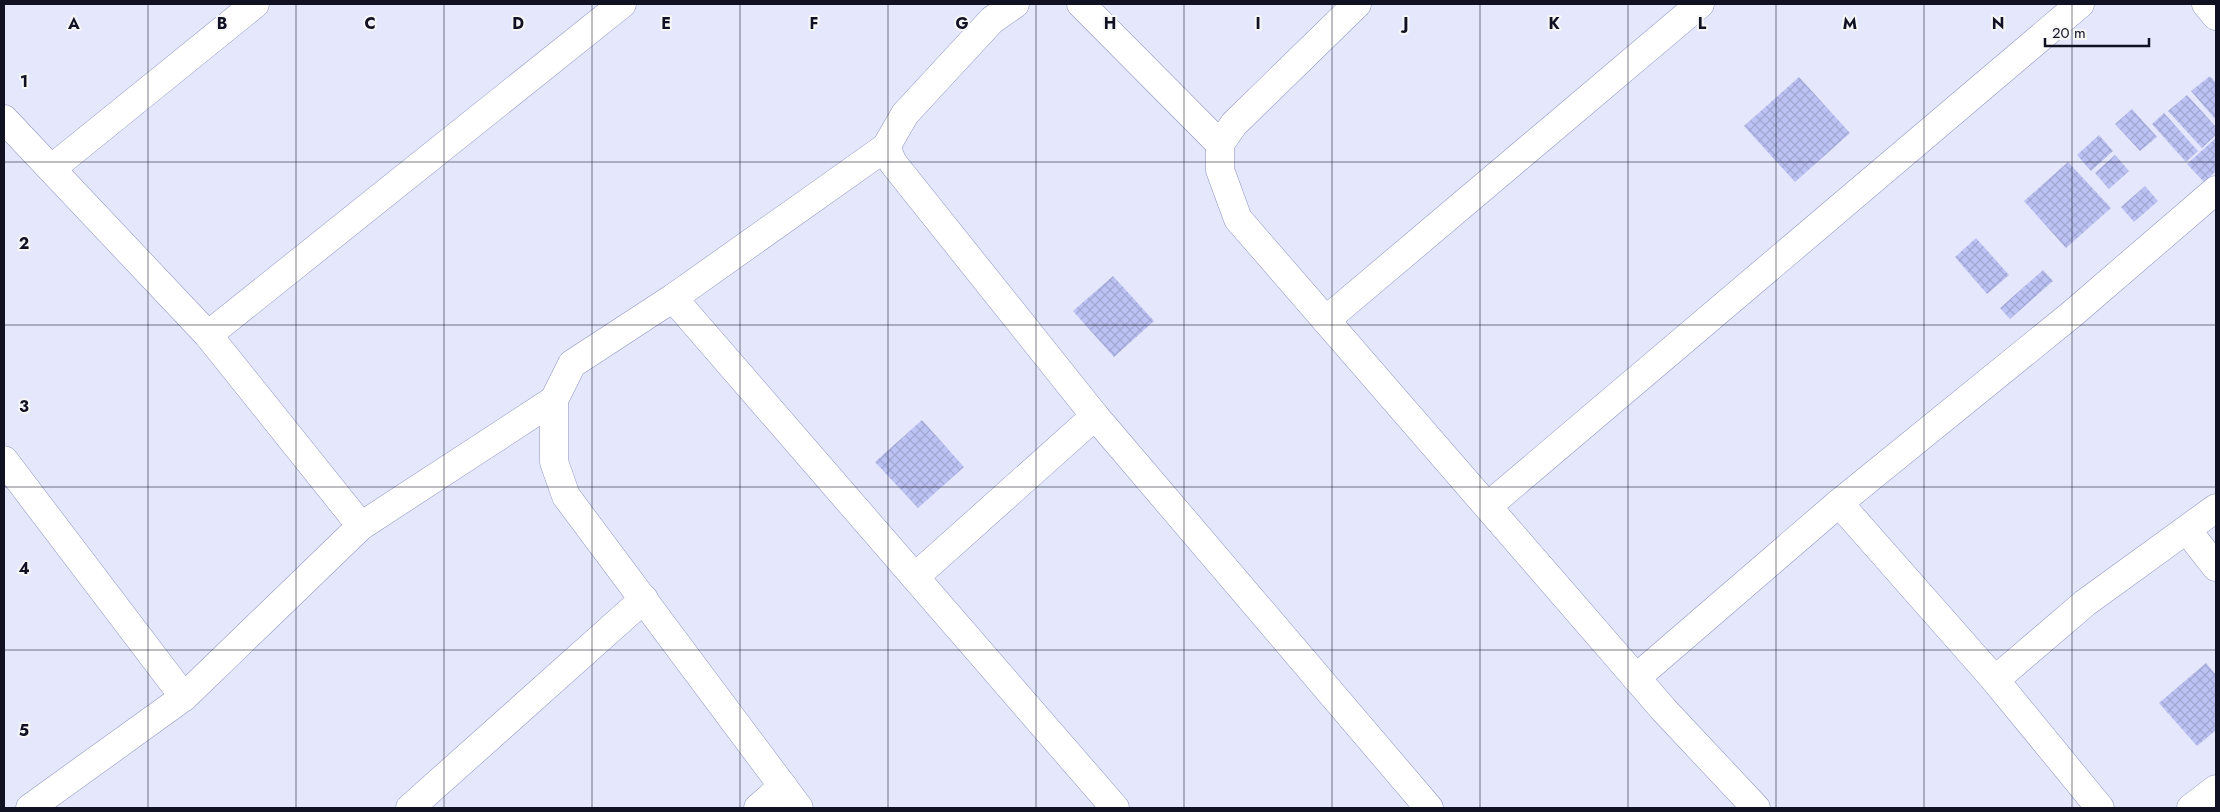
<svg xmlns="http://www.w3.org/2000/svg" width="2220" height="812" viewBox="0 0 2220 812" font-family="Jost,sans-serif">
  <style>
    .building { fill: url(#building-cross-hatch) }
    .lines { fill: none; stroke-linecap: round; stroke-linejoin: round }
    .street-casing { stroke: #8e93c2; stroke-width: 29 }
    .street { stroke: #fff; stroke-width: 28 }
    .grid { fill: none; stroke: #101122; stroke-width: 1; stroke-opacity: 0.55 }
    .grid-label { font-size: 16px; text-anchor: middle; font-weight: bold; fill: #101122; stroke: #f6f6f6; stroke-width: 4; stroke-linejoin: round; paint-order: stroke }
  </style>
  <defs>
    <pattern id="building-cross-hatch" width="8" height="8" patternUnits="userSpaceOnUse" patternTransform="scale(1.25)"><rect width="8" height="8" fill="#bcc2f4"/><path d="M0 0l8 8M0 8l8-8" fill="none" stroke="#a1a6d1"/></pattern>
  </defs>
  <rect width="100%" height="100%" fill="#e5e8fc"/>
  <g class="building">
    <polygon points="2210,76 2216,83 2216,120 2191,91"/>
    <polygon points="1799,77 1850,133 1795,182 1744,126"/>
    <polygon points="2187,95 2216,127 2216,135 2202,148 2168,111"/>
    <polygon points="2132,109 2157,137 2140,151 2115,124"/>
    <polygon points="2164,113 2198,151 2186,162 2152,124"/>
    <polygon points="2099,135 2113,151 2091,171 2077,155"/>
    <polygon points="2216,138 2216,171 2204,182 2187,164"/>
    <polygon points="2115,155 2129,171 2109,189 2095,173"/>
    <polygon points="2068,162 2111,208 2066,248 2024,201"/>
    <polygon points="2145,186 2158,201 2134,222 2121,207"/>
    <polygon points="1976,238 2009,275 1987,294 1955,257"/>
    <polygon points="2043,270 2053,281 2010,319 2000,308"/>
    <polygon points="1113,276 1154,321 1114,357 1073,311"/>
    <polygon points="922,420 964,467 918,508 875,462"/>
    <polygon points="2206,663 2216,675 2216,730 2197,746 2159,703"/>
  </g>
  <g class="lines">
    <g class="street-casing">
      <g id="street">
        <polyline points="1081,4 1220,144"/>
        <polyline points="1357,4 1234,124 1220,144 1220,170 1238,219 1664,710 1756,808"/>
        <polyline points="2206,4 2216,16"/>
        <polyline points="4,119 208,335 361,526"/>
        <polyline points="886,147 893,163 1095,416 1429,808"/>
        <polyline points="51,169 255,4"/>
        <polyline points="673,298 1115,808"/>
        <polyline points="1326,320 1700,4"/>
        <polyline points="208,335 622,4"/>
        <polyline points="4,460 184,697"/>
        <polyline points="1839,503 1995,680"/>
        <polyline points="1488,506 2080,4"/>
        <polyline points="2187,530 2216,567"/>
        <polyline points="915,577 1095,416"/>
        <polyline points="1636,678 1839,503 2072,314 2216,190"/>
        <polyline points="30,808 184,697 361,526 554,400"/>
        <polyline points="410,808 644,599"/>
        <polyline points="758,808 783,786"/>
        <polyline points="799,808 566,496 554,462 554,400 572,364 673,298 886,147 905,114 992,20 1015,4"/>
        <polyline points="2100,808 1995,680 2085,603 2216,508"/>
        <polyline points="2191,808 2216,789"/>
      </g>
    </g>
    <use href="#street" class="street"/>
  </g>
  <path class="grid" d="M148 4V808M296 4V808M444 4V808M592 4V808M740 4V808M888 4V808M1036 4V808M1184 4V808M1332 4V808M1480 4V808M1628 4V808M1776 4V808M1924 4V808M2072 4V808M4 162H2216M4 325H2216M4 487H2216M4 650H2216"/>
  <g class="grid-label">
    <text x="74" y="29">A</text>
    <text x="222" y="29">B</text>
    <text x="370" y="29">C</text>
    <text x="518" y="29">D</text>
    <text x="666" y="29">E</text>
    <text x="814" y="29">F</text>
    <text x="962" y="29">G</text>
    <text x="1110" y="29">H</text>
    <text x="1258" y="29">I</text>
    <text x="1406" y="29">J</text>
    <text x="1554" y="29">K</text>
    <text x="1702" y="29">L</text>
    <text x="1850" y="29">M</text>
    <text x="1998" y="29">N</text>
    <text x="24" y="87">1</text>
    <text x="24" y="249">2</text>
    <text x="24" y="412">3</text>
    <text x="24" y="574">4</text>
    <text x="24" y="736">5</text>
  </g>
  <rect width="2220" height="812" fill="none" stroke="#101122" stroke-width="10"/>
  <path d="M2045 38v8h104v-8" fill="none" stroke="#101122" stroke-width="2.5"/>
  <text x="2052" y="38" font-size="15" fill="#101122" stroke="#f6f6f6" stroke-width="4" paint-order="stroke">20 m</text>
</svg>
